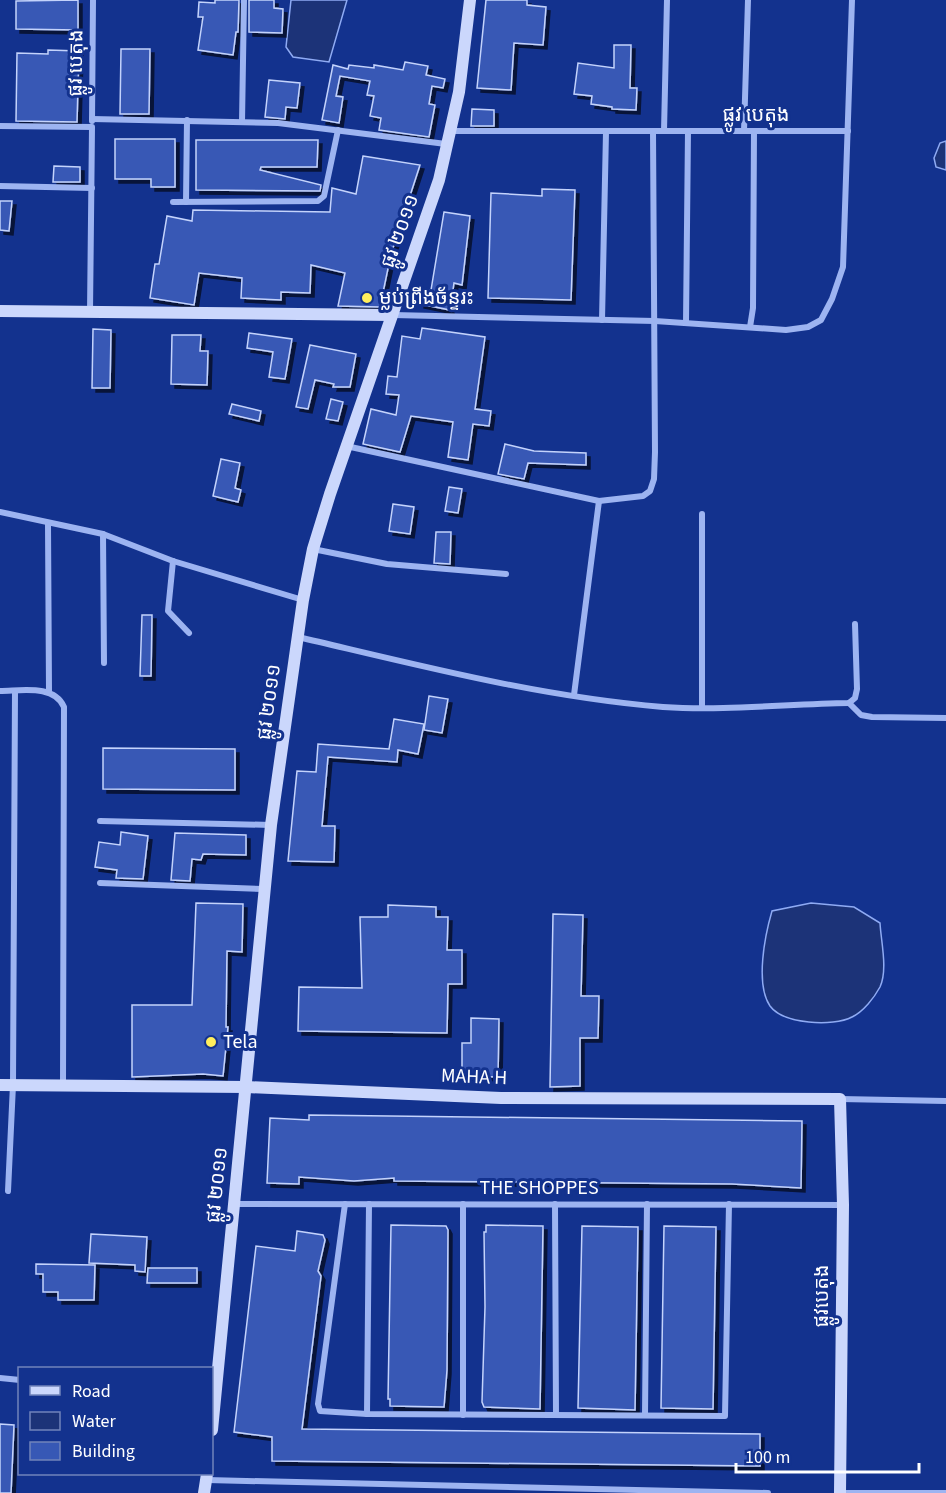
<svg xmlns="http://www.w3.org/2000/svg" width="946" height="1493" viewBox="0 0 946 1493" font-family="'Source Sans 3','Noto Sans Khmer',sans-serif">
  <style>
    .water { fill: #1c3378; stroke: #8fabf4; stroke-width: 1.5 }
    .building { fill: #3758b5; stroke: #c4d3fc; stroke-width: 1.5; filter: url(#shadow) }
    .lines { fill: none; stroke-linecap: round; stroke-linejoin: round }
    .street { stroke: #9db4f1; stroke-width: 6 }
    .secondary { stroke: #cbd7fc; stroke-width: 12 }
    .poi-dot { fill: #ffee5d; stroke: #13328e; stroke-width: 2 }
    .labels { text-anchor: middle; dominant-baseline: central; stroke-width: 6; stroke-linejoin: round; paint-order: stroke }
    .street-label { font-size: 20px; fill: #fff; stroke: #13328e }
    .poi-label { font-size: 20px; fill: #fff; stroke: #13328e; text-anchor: start }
  </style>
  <defs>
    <filter id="shadow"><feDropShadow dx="4" dy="4" stdDeviation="0" flood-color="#0009"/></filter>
  </defs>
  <rect width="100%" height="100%" fill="#13328e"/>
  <g class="water">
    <polygon points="291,0 347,0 329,62 293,57 286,47"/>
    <polygon points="946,141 946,170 936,167 934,158 940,143"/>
    <path d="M811 903 854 907 880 923C881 942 888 969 880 987 874 998 863 1012 852 1017 833 1027 783 1024 770 1006 755 984 765 935 772 911Z"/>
  </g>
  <g class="building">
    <polygon points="78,0 78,30 16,29 16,1"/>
    <polygon points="215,0 239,0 238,32 236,32 233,55 198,50 203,17 198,17 199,2 215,3"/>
    <polygon points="249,0 274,0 274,8 283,9 282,33 249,32"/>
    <polygon points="486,0 527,0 527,5 546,7 543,45 514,43 511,90 477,88"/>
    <polygon points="614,45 631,45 630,88 637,88 636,110 612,109 612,107 591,104 592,96 574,94 578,63 614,68"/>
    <polygon points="121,49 150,49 149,114 120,114"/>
    <polygon points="48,50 79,51 77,122 16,121 17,53 48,54"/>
    <polygon points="405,62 428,66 426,75 445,79 443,88 432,86 429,104 435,105 429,137 379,130 381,118 370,116 374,96 367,95 370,81 340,76 336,96 343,97 339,123 322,120 333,65 348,69 349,65 374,68 374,65 403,70"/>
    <polygon points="269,80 300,83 297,108 286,107 285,119 265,117"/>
    <polygon points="472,109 494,110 494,126 471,126"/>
    <polygon points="115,139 175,139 175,187 151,187 151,179 115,179"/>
    <polygon points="196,140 318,140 317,167 261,167 260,170 321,185 320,191 196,190"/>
    <polygon points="363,156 420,165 391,254 380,307 338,306 345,273 311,265 310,293 281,292 281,300 241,298 242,278 199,273 194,305 150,298 155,264 159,264 167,216 192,221 193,210 330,212 332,188 356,194"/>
    <polygon points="54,166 80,167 80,182 53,182"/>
    <polygon points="542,189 575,190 571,300 488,298 491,193 542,196"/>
    <polygon points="0,201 12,201 9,231 0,230"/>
    <polygon points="444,212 470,216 462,285 454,283 450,310 420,304 423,289 431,290"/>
    <polygon points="422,328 485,337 475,409 491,411 489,426 473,424 468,460 448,457 453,422 411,416 400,452 363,444 371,409 396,415 399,395 386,394 388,376 397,377 402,336 420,339"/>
    <polygon points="93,329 111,330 110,388 92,388"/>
    <polygon points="249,333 292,339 285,379 269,377 273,352 247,348"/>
    <polygon points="172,335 201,335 200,351 208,351 207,385 171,384"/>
    <polygon points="310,345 356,354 350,387 333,387 334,384 315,380 308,409 296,407"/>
    <polygon points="331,399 343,402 338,421 326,419"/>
    <polygon points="232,404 261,411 259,421 229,414"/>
    <polygon points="505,444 534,451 586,453 586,465 528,463 524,479 498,474"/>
    <polygon points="221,459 240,463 235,488 241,490 238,502 213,496"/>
    <polygon points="449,487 462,489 458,513 445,511"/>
    <polygon points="393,504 414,507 410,534 389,531"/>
    <polygon points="436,532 451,532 450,564 434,563"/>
    <polygon points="142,615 152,615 151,676 140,676"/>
    <polygon points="429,696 448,699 442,733 424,730"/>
    <polygon points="394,719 424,724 418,754 398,750 397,762 328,757 322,826 335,826 334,862 288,861 297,771 316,772 318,744 389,749"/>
    <polygon points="103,748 235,749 235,790 103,789"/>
    <polygon points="121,832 148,836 143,879 116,878 117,870 95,867 99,842 120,845"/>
    <polygon points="175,833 246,835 246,855 203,854 201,860 192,859 190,881 171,880"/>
    <polygon points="196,903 243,904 242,952 227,951 226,1027 228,1027 223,1076 203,1074 132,1077 132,1005 192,1005"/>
    <polygon points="388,905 436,907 436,917 448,917 447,950 462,950 462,984 448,984 447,1033 298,1031 299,987 362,988 360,917 388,917"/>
    <polygon points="553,914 583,915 581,996 599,996 598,1038 580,1038 580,1086 550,1087"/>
    <polygon points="471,1018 499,1019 498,1077 462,1076 462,1043 471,1043"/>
    <polygon points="309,1115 802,1121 801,1188 732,1184 394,1181 394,1178 354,1181 299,1177 299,1184 267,1183 270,1118 309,1120"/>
    <polygon points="391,1225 446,1226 448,1230 447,1370 444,1407 390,1406 390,1399 388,1399"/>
    <polygon points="486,1225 543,1226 540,1409 484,1407 482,1402 485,1307 484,1232 486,1232"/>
    <polygon points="582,1226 638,1227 635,1410 578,1408"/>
    <polygon points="664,1226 716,1227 713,1409 661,1408"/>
    <polygon points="297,1231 323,1235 325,1240 318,1271 321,1276 302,1429 760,1434 760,1466 272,1461 272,1437 234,1432 256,1246 295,1251"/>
    <polygon points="91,1234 147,1237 145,1272 135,1271 135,1265 89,1263"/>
    <polygon points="36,1264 95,1265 94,1300 58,1300 58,1292 43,1292 43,1274 36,1274"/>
    <polygon points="148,1268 197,1268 197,1283 147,1283"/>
    <polygon points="0,1424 14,1425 11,1493 0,1493"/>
  </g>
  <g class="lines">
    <g class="street">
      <polyline points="92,119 278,123 446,144"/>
      <polyline points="92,121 93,0"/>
      <polyline points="242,122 244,0"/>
      <polyline points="0,126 92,127 90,312"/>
      <polyline points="450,131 653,131"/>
      <polyline points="664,131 667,0"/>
      <polyline points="744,131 748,0"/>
      <polyline points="0,186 92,188"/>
      <polyline points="173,202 318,201 324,196 338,130"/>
      <polyline points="186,202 187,120"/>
      <polyline points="393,315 655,321 786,330 808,327 821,320 832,299 843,267 852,0"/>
      <polyline points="602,320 606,132"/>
      <polyline points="686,323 688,131"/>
      <polyline points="750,327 753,308 754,131"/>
      <polyline points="346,446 599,501 643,496 650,491 654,479 655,452 653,131 848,131"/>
      <polyline points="0,512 103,534 173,561 303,600"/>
      <polyline points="702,514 702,708"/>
      <polyline points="48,524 49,692"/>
      <polyline points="103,534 104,663"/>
      <polyline points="313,549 387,564 506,574"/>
      <polyline points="173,561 168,611 189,633"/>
      <path d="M298 637C418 665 540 697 663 707 725 711 787 704 849 703L855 698 857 689 855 624"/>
      <path d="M0 691C21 691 54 684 64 707L63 1085"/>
      <polyline points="574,695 599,501"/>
      <polyline points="849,703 861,715 872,717 946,718"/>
      <polyline points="100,821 271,825"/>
      <polyline points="100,883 264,889"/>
      <polyline points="840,1099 946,1101"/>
      <polyline points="8,1191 13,1085 15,691"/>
      <polyline points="235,1204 843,1205"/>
      <polyline points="345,1204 318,1404 320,1411 367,1414 725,1416 729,1204"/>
      <polyline points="463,1204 463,1415"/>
      <polyline points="555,1204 556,1415"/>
      <polyline points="0,1378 20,1380"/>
      <polyline points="367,1414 369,1204"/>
      <polyline points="645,1415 647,1204"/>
      <polyline points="207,1480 768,1493"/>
      <polyline points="839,1493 946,1493"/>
    </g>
    <g class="secondary">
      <polyline points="0,311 391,315"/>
      <polyline points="0,1085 247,1087 501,1098 840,1099 843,1205 840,1493"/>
      <polyline points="212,1430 271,825 303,600 313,549 330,494 439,180 459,92 470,0"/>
      <polyline points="204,1493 207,1474"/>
    </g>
  </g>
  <g class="poi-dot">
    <circle cx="367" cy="298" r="6"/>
    <circle cx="211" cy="1042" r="6"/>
  </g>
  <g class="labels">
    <g class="street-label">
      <text transform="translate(76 63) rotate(-89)">ផ្លូវ បេតុង</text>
      <text x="756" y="115">ផ្លូវ បេតុង</text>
      <text transform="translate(400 231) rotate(-70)">ផ្លូវ ២០១១</text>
      <text transform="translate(269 702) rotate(-82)">ផ្លូវ ២០១១</text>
      <text transform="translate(474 1077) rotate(2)">MAHA H</text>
      <text transform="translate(217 1185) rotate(-84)">ផ្លូវ ២០១១</text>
      <text x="539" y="1188">THE SHOPPES</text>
      <text transform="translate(822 1296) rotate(-90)">ផ្លូវបេតុង</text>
    </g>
    <g class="poi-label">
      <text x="379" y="298">ម្លប់ព្រីងច័ន្ទរះ</text>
      <text x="223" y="1042">Tela</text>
    </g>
  </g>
  <rect x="18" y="1367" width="195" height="108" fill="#13328e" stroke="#7184bb" stroke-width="1.5"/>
  <rect x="30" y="1386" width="30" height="9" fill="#cbd7fc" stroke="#7184bb" stroke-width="1.5"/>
  <text x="72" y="1397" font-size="18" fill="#ffffff">Road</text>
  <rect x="30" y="1412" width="30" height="18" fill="#1c3378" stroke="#7184bb" stroke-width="1.5"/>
  <text x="72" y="1427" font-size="18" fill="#ffffff">Water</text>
  <rect x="30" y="1442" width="30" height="18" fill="#3758b5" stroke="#7184bb" stroke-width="1.5"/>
  <text x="72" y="1457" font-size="18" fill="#ffffff">Building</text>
  <path d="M736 1463v9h183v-9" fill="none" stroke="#ffffff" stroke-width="3"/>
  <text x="745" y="1463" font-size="18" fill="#ffffff" stroke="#13328e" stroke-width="4.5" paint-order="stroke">100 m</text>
</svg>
